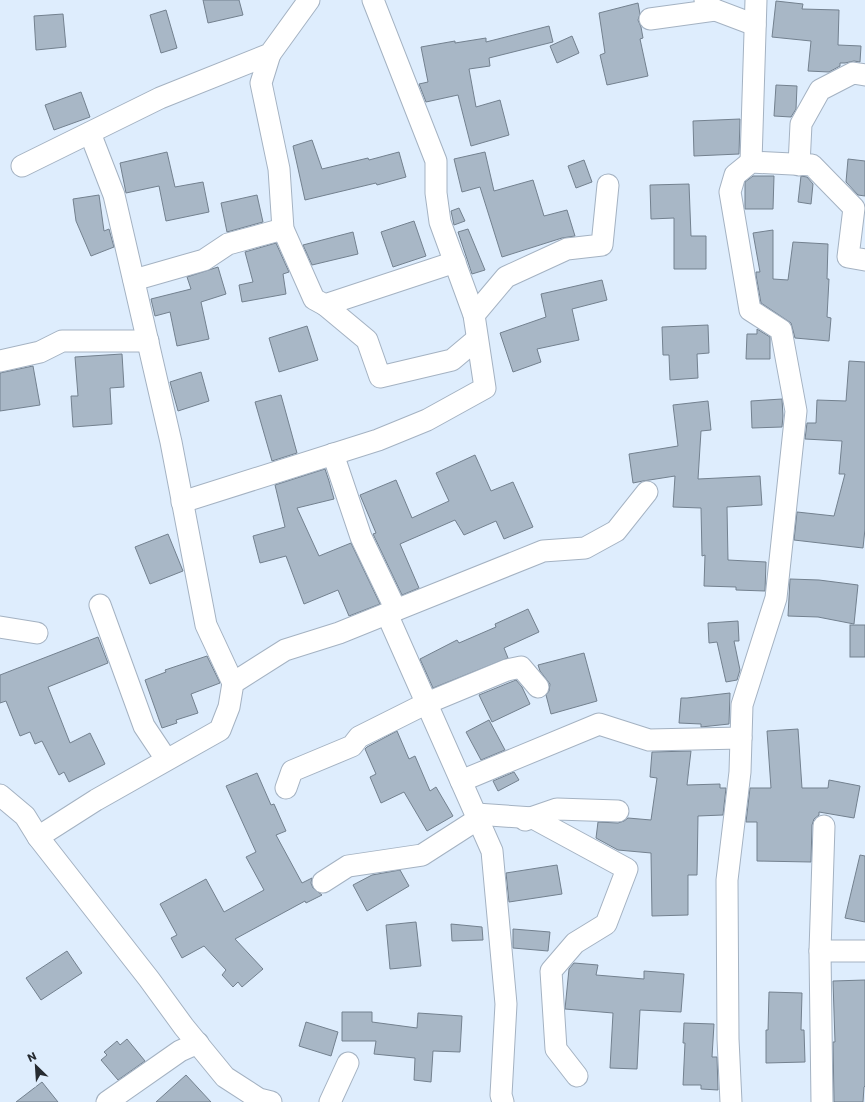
<svg xmlns="http://www.w3.org/2000/svg" width="865" height="1102" viewBox="0 0 865 1102" font-family="Poppins,sans-serif">
  <style>
    .building { fill: #a8b7c6; stroke: #73818f }
    .lines { fill: none; stroke-linecap: round; stroke-linejoin: round }
    .minor-casing { stroke: #a4b2c2; stroke-width: 23 }
    .minor { stroke: #fff; stroke-width: 21 }
  </style>
  <rect width="100%" height="100%" fill="#deedfd"/>
  <g class="building">
    <polygon points="203,0 239,0 243,15 208,23"/>
    <polygon points="776,1 803,4 802,9 839,10 838,45 861,46 860,62 854,61 845,63 840,63 840,66 829,72 808,71 811,41 772,37"/>
    <polygon points="638,3 640,14 638,20 641,27 643,38 640,39 648,76 607,85 600,55 605,53 599,13"/>
    <polygon points="166,10 177,48 161,53 150,15"/>
    <polygon points="63,14 66,47 36,50 34,16"/>
    <polygon points="549,26 553,42 489,58 490,66 469,69 476,107 500,100 509,135 471,146 458,95 426,102 419,84 428,82 421,47 455,41 455,43 486,38 486,42"/>
    <polygon points="572,36 579,53 557,63 550,46"/>
    <polygon points="776,85 797,86 796,109 791,117 774,116"/>
    <polygon points="81,92 90,117 54,130 45,105"/>
    <polygon points="740,119 739,154 694,156 693,121"/>
    <polygon points="312,140 322,169 368,158 369,160 399,152 406,177 377,185 376,183 305,200 293,146"/>
    <polygon points="167,152 175,187 203,182 209,212 166,221 159,186 126,193 120,163"/>
    <polygon points="485,152 494,191 533,180 544,216 567,210 575,236 562,238 502,257 480,187 462,192 454,159"/>
    <polygon points="848,159 865,161 865,196 858,195 846,182"/>
    <polygon points="584,160 592,182 576,188 568,166"/>
    <polygon points="753,176 774,176 773,209 745,209 745,182"/>
    <polygon points="801,176 807,177 813,184 811,204 798,202"/>
    <polygon points="689,184 691,236 706,236 706,269 674,269 674,218 651,219 650,185"/>
    <polygon points="99,195 104,231 109,229 114,247 91,256 76,221 73,199"/>
    <polygon points="257,195 263,222 227,232 221,203"/>
    <polygon points="459,208 465,221 454,225 451,211"/>
    <polygon points="414,221 426,256 393,267 381,232"/>
    <polygon points="468,229 485,270 472,274 458,232"/>
    <polygon points="773,230 773,279 788,280 793,242 828,244 827,279 829,279 827,317 831,318 829,341 795,338 791,323 761,303 756,275 756,272 760,272 753,233"/>
    <polygon points="353,232 358,254 312,265 303,245"/>
    <polygon points="276,243 289,272 283,274 286,294 242,302 239,285 253,282 245,252"/>
    <polygon points="218,267 226,294 201,302 209,339 177,346 170,312 155,316 151,299 191,289 187,277"/>
    <polygon points="602,280 607,300 572,309 579,340 537,349 541,362 513,372 500,333 546,317 541,294"/>
    <polygon points="708,325 709,353 697,354 698,378 670,380 669,355 663,355 662,327"/>
    <polygon points="307,326 318,360 279,372 269,338"/>
    <polygon points="757,329 770,337 770,359 746,359 747,334 757,334"/>
    <polygon points="122,354 124,387 110,388 112,424 73,427 71,396 78,396 75,357"/>
    <polygon points="849,361 865,362 865,529 863,548 794,540 797,512 834,516 845,474 839,474 842,441 805,439 807,423 816,423 817,400 846,401"/>
    <polygon points="33,366 40,405 0,411 0,373"/>
    <polygon points="201,372 209,401 178,411 170,382"/>
    <polygon points="281,395 297,453 272,461 255,402"/>
    <polygon points="782,399 783,416 782,427 752,428 751,401"/>
    <polygon points="708,401 711,430 701,431 698,479 760,476 762,505 727,507 728,560 766,562 765,591 736,590 736,587 704,586 705,555 702,556 701,508 673,507 675,476 643,481 633,483 629,454 678,446 673,405"/>
    <polygon points="475,455 491,491 513,482 533,527 504,539 496,521 464,535 455,520 400,544 419,588 402,595 373,534 376,533 360,495 396,480 412,518 449,501 436,473"/>
    <polygon points="325,469 329,481 334,499 297,508 319,556 351,543 380,604 349,616 338,590 304,604 286,556 260,563 253,536 285,527 275,485"/>
    <polygon points="168,534 183,571 150,584 135,547"/>
    <polygon points="790,579 819,580 858,585 854,624 818,617 788,616"/>
    <polygon points="528,609 539,632 504,648 508,658 433,688 420,659 457,640 459,643 496,627 495,624"/>
    <polygon points="738,621 739,641 734,641 740,670 737,680 726,682 717,642 709,643 708,623"/>
    <rect x="850" y="625" width="15" height="32"/>
    <polygon points="98,637 108,663 48,687 70,743 90,733 105,764 69,782 64,772 59,775 42,741 35,744 30,732 20,736 6,701 0,703 0,675"/>
    <polygon points="584,653 597,701 551,714 546,695 549,691 550,684 540,671 538,665"/>
    <polygon points="207,656 220,683 191,694 198,713 176,720 177,723 162,728 145,680 166,672 165,670"/>
    <polygon points="516,680 522,687 530,704 492,722 479,695"/>
    <polygon points="730,693 729,724 701,727 701,724 679,723 681,698 687,698"/>
    <polygon points="489,720 505,750 481,760 466,732"/>
    <polygon points="798,729 802,788 828,788 829,780 860,786 854,818 819,812 819,815 814,819 812,825 811,862 757,861 757,822 746,822 750,788 771,788 767,731"/>
    <polygon points="397,731 409,759 415,756 430,791 436,787 453,816 427,831 404,792 381,803 370,777 376,774 365,749 367,747"/>
    <polygon points="691,751 687,785 720,784 720,788 726,788 723,815 698,816 697,875 688,875 688,915 652,916 651,853 618,850 596,838 598,822 618,823 624,821 628,818 651,820 657,778 650,777 652,752"/>
    <polygon points="514,772 519,780 498,791 493,781"/>
    <polygon points="257,773 271,805 274,804 286,831 276,835 302,883 312,878 311,883 313,888 322,895 306,903 305,901 235,939 263,969 242,987 238,982 233,987 222,975 226,970 204,946 182,958 171,938 177,935 160,904 206,879 224,912 264,890 246,857 256,852 226,786"/>
    <polygon points="860,855 865,856 865,922 845,918"/>
    <polygon points="557,865 562,894 509,902 506,873"/>
    <polygon points="400,870 409,886 367,911 353,885 372,875"/>
    <polygon points="416,922 421,966 390,969 386,925"/>
    <polygon points="451,924 482,927 483,940 452,941"/>
    <polygon points="513,929 550,932 548,951 513,948"/>
    <polygon points="67,951 82,973 41,1000 26,978"/>
    <polygon points="574,963 598,965 596,975 644,979 644,971 684,974 681,1012 640,1010 637,1069 610,1068 613,1013 565,1009 569,969"/>
    <polygon points="865,980 865,1086 864,1087 863,1102 834,1102 833,1042 835,1042 833,981"/>
    <polygon points="769,992 802,993 801,1030 804,1030 805,1062 766,1063 766,1030 768,1030"/>
    <polygon points="342,1012 372,1012 372,1022 417,1028 418,1013 462,1016 460,1052 433,1051 431,1082 414,1080 415,1058 374,1054 376,1041 342,1041"/>
    <polygon points="306,1022 338,1032 331,1056 299,1046"/>
    <polygon points="684,1023 714,1024 712,1057 717,1057 718,1090 701,1089 701,1085 683,1085 685,1043 683,1043"/>
    <polygon points="127,1039 145,1061 118,1080 101,1060 107,1055 104,1052 117,1041 120,1045"/>
    <polygon points="186,1075 211,1102 156,1102"/>
    <polygon points="42,1082 58,1102 16,1102"/>
  </g>
  <g class="lines">
    <g class="minor-casing">
      <g id="minor">
        <polyline points="705,0 710,8 755,25"/>
        <polyline points="650,19 715,10"/>
        <polyline points="270,54 261,83 279,169 283,229 314,299 325,305 455,262"/>
        <polyline points="90,133 114,195 171,442 206,625 233,683"/>
        <polyline points="751,162 756,0"/>
        <polyline points="799,165 801,124 820,90 853,73 865,75"/>
        <polyline points="22,166 160,98 270,54 309,0"/>
        <polyline points="134,280 204,260 228,244 283,229"/>
        <polyline points="325,305 367,340 380,377 452,360 477,339"/>
        <polyline points="474,315 506,277 567,249 602,245 608,185"/>
        <polyline points="0,361 40,352 62,341 148,341"/>
        <polyline points="182,502 378,440 427,420 485,388 474,315 440,222 436,193 436,161 373,0"/>
        <polyline points="100,605 144,726 166,759"/>
        <polyline points="396,610 543,551 585,548 616,531 647,492"/>
        <polyline points="387,614 492,851 506,1004 501,1095 503,1102"/>
        <polyline points="0,627 37,633"/>
        <polyline points="461,781 599,724 649,740 741,738"/>
        <polyline points="286,788 292,771 352,746 359,737 427,703 507,670 521,667 538,687"/>
        <polyline points="0,795 25,816 38,837 149,979 184,1027 225,1077 259,1099 271,1102"/>
        <polyline points="476,814 533,818 627,869 606,924 575,943 551,971 556,1049 577,1076"/>
        <polyline points="525,820 557,809 618,811"/>
        <polyline points="38,837 96,800 220,730 229,707 233,683 285,650 339,633 396,610 361,537 333,454"/>
        <polyline points="323,882 348,866 422,855 478,819"/>
        <polyline points="820,951 865,951"/>
        <polyline points="107,1102 180,1051 198,1043"/>
        <polyline points="330,1102 348,1063"/>
        <polyline points="731,1102 728,1039 727,880 740,772 742,705 776,598 796,411 781,330 750,310 730,192 735,175 751,162 812,165 854,208 848,257 865,260"/>
        <polyline points="822,1102 820,951 824,826"/>
      </g>
    </g>
    <use href="#minor" class="minor"/>
  </g>
  <g transform="translate(36 1066) rotate(335)" stroke="#deedfd" stroke-width="3" paint-order="stroke">
  <path d="M0-3L7 15L0 10L-7 15Z" fill="#262b31"/>
  <text y="-6" font-size="11" font-weight="bold" text-anchor="middle" fill="#262b31">N</text>
  </g>
</svg>
